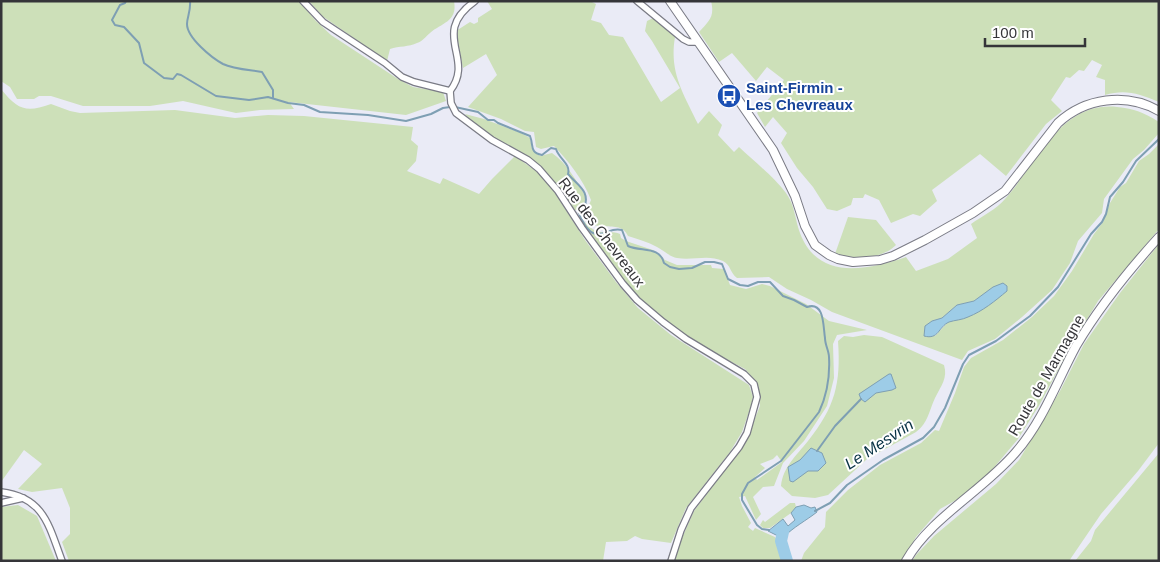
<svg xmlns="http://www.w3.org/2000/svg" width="1160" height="562" viewBox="0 0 1160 562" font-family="Arial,sans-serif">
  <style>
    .green { fill: #cde0b9; fill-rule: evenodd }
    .water { fill: #9dcce7; stroke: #7e9fb3 }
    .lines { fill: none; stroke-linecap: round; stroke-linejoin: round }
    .stream { stroke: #7e9fb3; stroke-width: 2 }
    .river { stroke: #9dcce7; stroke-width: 12 }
    .street-casing { stroke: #7a7b85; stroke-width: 8 }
    .secondary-casing { stroke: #7a7b85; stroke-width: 10 }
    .street { stroke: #fff; stroke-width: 5.5 }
    .secondary { stroke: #fff; stroke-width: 8 }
    .labels { text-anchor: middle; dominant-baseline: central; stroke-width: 4; stroke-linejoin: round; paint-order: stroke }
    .transit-label { font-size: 15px; font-weight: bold; fill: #164399; stroke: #fff; text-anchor: start }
    .street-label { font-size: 15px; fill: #353539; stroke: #fff }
    .water-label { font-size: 16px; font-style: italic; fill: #083244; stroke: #fff }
  </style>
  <rect width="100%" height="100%" fill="#eaebf6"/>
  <g class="green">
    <polygon points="1,1 299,1 315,20 331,35 398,79 413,87 443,92 446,101 406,115 289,102 294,109 260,110 236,113 183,101 150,106 83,106 51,96 39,96 34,99 17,99 10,87 1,81"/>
    <path d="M309 1H454C458 22 441 23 430 33 425 37 423 41 417 43 409 47 399 46 390 49L387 61 322 16Z"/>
    <path d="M487 1H590L596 4 591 20 601 23 609 35 623 37 661 102 680 88 652 41 645 31 647 21 653 18 675 37C669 72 683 93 698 124L709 111 722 125 718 135 734 152 739 147C754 161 775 178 786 193 795 205 795 220 800 233 818 281 867 270 906 257L916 271 948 259 977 238 971 224C982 216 997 209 1005 199 1037 164 1060 101 1117 107 1135 109 1143 112 1159 122V133L1144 150 1133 159 1104 199 1102 213 1078 241 1070 263 1052 290 1022 317 995 339 968 351 962 360 832 312 811 300 787 289 769 277 737 278C730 273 731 265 723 261 707 254 693 261 677 258 670 257 663 250 657 247 648 242 637 239 628 236 620 216 590 239 583 211L587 210 591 200C583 179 569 162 554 146L541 149 536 147 534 132 525 131 501 119 468 107 497 75 486 54 463 68 456 31 470 22 474 24 478 22V18L492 9ZM997 285 947 323 935 336 932 321 942 318 957 305 974 301Z"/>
    <path d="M711 1H1159V102C1139 94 1126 89 1105 95V80L1096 77 1102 65 1092 60 1084 71 1079 70 1070 78 1066 77 1051 100 1062 111 1046 124 1006 176 980 154 932 190 937 201 920 216 913 214 891 223 879 200 865 194 863 198H853L851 205 837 211 827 209 813 187 797 168 781 143 787 133 773 117 765 127 757 113 784 80 767 67 756 81 732 53 719 62 699 32C709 21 715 17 711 1Z"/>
    <path d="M1 89C18 110 26 113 51 104L70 111 80 113 175 110 235 118 268 115 304 116 413 127 411 140 418 146 416 161 407 171 440 184 443 178 479 194 492 179 515 156 540 174 553 190 585 240 616 282 638 308 671 335 749 385 753 397 750 409 742 432 730 452 686 508 671 543 642 539 635 536 627 541 606 542 603 561H69L62 542 70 534V508L62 488 32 492 18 489 42 464 24 450 1 482Z"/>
    <path d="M465 114 484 119 521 133 530 138 532 149 540 156 552 153C567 163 577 182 586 197L584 205 580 206 578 210H574C561 195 546 173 531 160 512 142 480 137 465 114Z"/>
    <polygon points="1159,144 1159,229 1098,301 1067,353 1040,404 1018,439 986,477 958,499 940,509 916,537 902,561 801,561 804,553 825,527 826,512 848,490 880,465 921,443 935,430 939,431 955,393 964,367 971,358 1003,340 1032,317 1054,296 1072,271 1094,234 1103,222 1110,203 1120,187 1126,183 1139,161 1149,154"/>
    <path d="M577 216C585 220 589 230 600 232 607 233 613 231 620 234L621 238 626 241 653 250 665 260 677 265H711L712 268 724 269 730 285 746 289 762 284 770 286 806 304 829 321 867 330 837 335 833 344 834 378 827 406 804 441 783 463 774 486 763 487 753 497 761 514 756 520 745 496 739 497 742 506 751 523 748 527 753 531 755 528 775 537 786 552V561H674L682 538 694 511 745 443 760 406 758 384 745 369 705 348 674 327 637 297 592 238ZM777 455 782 462 757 480 755 477 765 468 760 464 773 459Z"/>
    <path d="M848 217 876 220 896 245C881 260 854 259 835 254Z"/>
    <polygon points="1159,244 1159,443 1138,471 1101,514 1069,561 912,561 916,555 934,536 996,484 1019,460 1060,391 1084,344 1120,293"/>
    <path d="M864 335 882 337 944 365C948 378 941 386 935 398 929 411 928 423 916 432L867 459 828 495 815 498 792 496 781 486C783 467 796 456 808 441 835 407 841 384 838 341L844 336 853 337Z"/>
    <polygon points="1159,453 1159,561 1075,561 1091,541 1095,530"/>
    <polygon points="790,503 795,503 796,507 791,513 770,528 763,528 760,525 763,520 765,522"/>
    <polygon points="18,505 37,516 56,561 1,561 1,507"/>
  </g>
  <g class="water">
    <path d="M1003 283 1007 286V291C995 301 983 311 968 317 962 320 955 320 949 322 938 327 939 340 924 336L925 326 932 321 942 318 957 305 974 301 993 287Z"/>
    <polygon points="889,374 891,374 896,388 892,390 876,393 865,402 861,399 859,394"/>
    <polygon points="811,448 822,453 826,463 818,471 808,471 793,482 790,481 788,467 800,460"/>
    <path d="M804 505 811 508 815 507 817 512C807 520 792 528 784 537L778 536 768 531 783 519 788 526 795 520 791 513 796 507Z"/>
  </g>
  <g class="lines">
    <g class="stream">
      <polyline points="126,1 125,3 120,5 112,20 115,25 124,27 139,43 144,63 164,78 173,79 177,74 181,75 216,96 249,100 268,97 288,103 304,105 320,112 368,115 406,121 431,114 443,108 450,107"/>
      <path d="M190 1C191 11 187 17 187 24 187 38 212 58 223 64 233 69 250 70 262 72L273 90V98"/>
      <path d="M455 107 478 112 488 120H494L498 123 530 136C534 146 529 152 542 155L551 148 556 149C559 159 571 164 568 174 578 186 591 191 584 209L580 208 578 210C580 218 588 235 598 234 607 234 612 227 622 230L628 246C641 252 660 246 664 263L670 267 679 269 692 268 705 262H714L722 264 728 279 740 285 748 286 758 282H770L783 296 794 300 807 307C825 301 823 327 825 338 825 345 829 351 829 357 830 375 827 395 819 412L781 461 748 483 742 494V500L757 525 762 529 769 530"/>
      <polyline points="817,451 835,426 861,399"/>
      <polyline points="815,511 830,503 847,485 883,460 923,438 934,427 945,408 963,364 969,355 996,341 1030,316 1058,287 1091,234 1102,222 1106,214 1110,197 1123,182 1136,161 1159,139"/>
    </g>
    <polyline class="river" points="783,532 781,541 787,561"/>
    <g class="street-casing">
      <g id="street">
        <polyline points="303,1 323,22 385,63 402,77 414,82 450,91"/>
        <polyline points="637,1 683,39 689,42 698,42"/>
        <polyline points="450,91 451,103 456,113 492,140 528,160 539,169 558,191 582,228 623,284 637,300 663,322 686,339 744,374 754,384 757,397 747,433 739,447 691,508 681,530 671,561"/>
        <path d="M450 91C476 58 429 34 475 1"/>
        <path d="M1 492C44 497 49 526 62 561"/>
        <polyline points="1,503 23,498"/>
      </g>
    </g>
    <g class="secondary-casing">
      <g id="secondary">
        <path d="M670 1 773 150 795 196 805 226 815 245 829 255 838 259 853 262 880 260 893 256 925 240 973 213 1005 191 1058 123C1085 98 1126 92 1159 111"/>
        <path d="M906 561C930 518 984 490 1016 452 1043 421 1057 381 1076 346 1099 307 1129 270 1159 237"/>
      </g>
    </g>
    <use href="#street" class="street"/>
    <use href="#secondary" class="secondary"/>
  </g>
  <defs>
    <g id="bus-disc" transform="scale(1.25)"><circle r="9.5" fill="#1a4fb4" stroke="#fff"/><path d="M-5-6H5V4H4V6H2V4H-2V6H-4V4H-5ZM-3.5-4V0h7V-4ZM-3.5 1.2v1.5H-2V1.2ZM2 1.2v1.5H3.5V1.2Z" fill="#fff"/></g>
  </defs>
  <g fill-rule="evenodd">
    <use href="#bus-disc" x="729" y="96"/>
  </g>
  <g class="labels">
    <g class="transit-label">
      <text x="746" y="87">Saint-Firmin -<tspan x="746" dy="17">Les Chevreaux</tspan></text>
    </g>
    <g class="street-label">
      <text transform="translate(602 232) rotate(53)">Rue des Chevreaux</text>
      <text transform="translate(1046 375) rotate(-60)">Route de Marmagne</text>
    </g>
    <g class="water-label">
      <text transform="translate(879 444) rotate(-33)">Le Mesvrin</text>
    </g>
  </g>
  <rect width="1160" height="562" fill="none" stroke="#353539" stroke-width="5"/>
  <path d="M985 38v8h100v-8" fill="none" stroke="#353539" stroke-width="2.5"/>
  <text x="992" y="38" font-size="15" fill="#353539" stroke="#ffffff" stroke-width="4" paint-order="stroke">100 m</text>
</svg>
